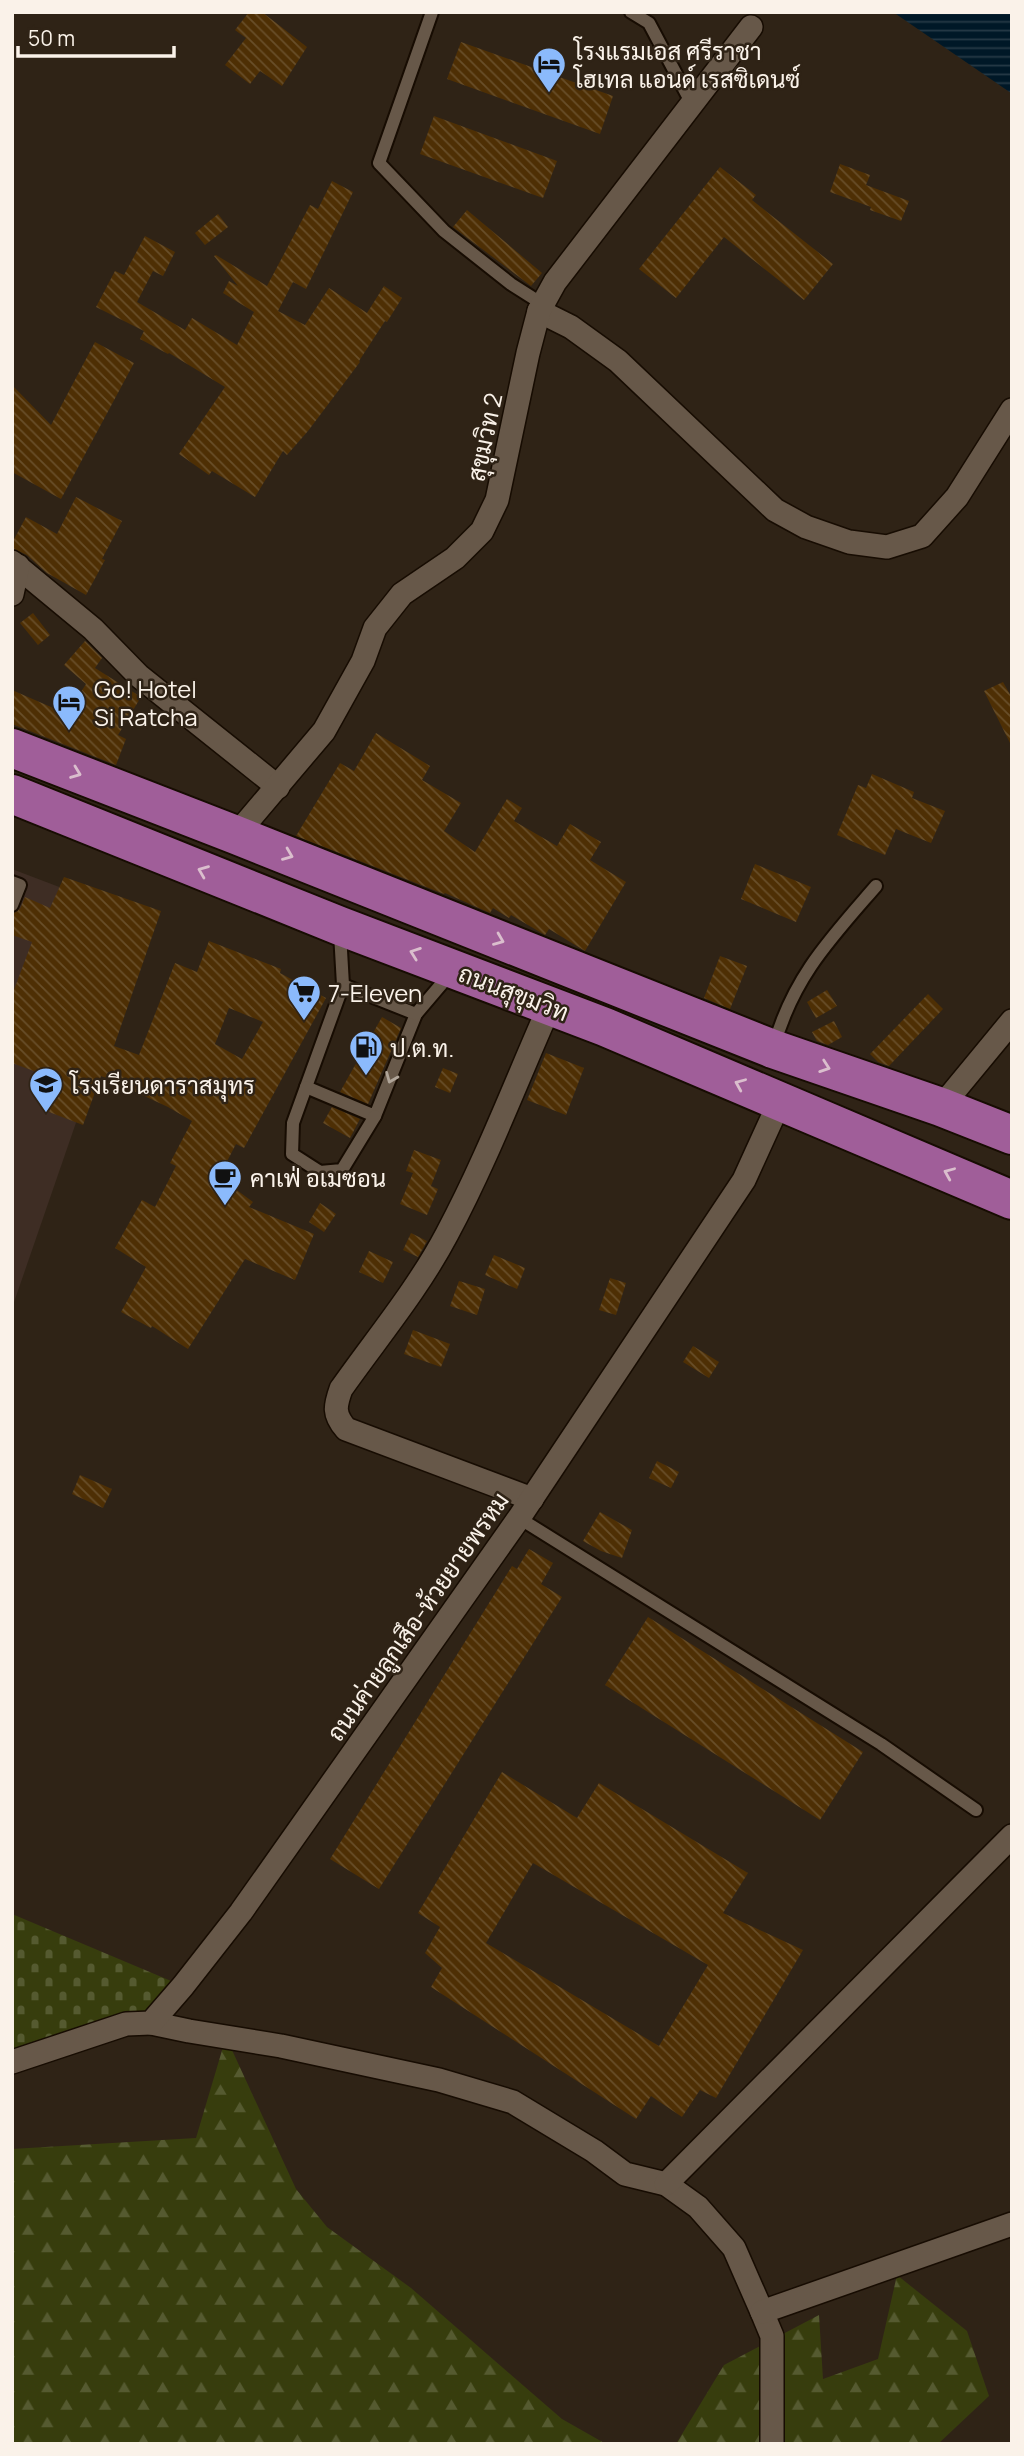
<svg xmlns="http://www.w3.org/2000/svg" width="1024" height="2456" viewBox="0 0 1024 2456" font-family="Manrope,Sarabun,sans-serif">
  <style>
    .education { fill: #3e2d24 }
    .forest { fill: url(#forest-firs) }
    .cemetery { fill: url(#cemetery-stones) }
    .water { fill: url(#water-rules) }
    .building { fill: url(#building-back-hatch); fill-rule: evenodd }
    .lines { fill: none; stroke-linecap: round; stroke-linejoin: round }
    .service-casing { stroke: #170c02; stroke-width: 16 }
    .minor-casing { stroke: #170c02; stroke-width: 26 }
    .trunk-casing { stroke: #170c02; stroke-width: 42 }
    .service { stroke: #675849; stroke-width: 12 }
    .minor { stroke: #675849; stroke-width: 23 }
    .trunk { stroke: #a05e99; stroke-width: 38 }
    .oneway { stroke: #dabecd }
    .oneway2 { stroke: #b0a599 }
    .labels { text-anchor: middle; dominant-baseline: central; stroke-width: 5; stroke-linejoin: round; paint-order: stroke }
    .poi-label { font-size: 24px; fill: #faf2e9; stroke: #2f2316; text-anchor: start }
    .street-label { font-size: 24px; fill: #faf2e9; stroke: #2f2316 }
  </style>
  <defs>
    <pattern id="forest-firs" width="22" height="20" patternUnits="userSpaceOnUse" patternTransform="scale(1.75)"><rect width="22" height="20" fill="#373d0d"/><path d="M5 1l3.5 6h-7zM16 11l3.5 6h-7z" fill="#555a30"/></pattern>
    <pattern id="cemetery-stones" width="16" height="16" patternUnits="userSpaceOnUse" patternTransform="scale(1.75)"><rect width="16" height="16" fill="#373d0d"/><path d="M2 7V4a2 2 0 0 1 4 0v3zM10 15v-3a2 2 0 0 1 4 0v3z" fill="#555a30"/></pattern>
    <pattern id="water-rules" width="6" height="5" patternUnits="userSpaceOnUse" patternTransform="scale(1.75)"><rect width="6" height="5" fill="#001827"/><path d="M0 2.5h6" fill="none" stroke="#263a46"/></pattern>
    <pattern id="building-back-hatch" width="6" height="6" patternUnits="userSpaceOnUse" patternTransform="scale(1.75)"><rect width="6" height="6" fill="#4e2f04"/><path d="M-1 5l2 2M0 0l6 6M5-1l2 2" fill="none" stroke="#684e29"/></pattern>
  </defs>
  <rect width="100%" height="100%" fill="#2f2316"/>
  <polygon class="education" points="12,869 146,920 12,1308"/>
  <g class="forest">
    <polygon points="226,2037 296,2189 327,2227 411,2288 562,2419 606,2444 12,2444 12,2149 196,2138"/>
    <polygon points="897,2275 967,2331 989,2396 938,2444 676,2444 724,2365 819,2315 823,2379 878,2359"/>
  </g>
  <polygon class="cemetery" points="12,1914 183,1986 126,2024 12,2062"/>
  <polygon class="water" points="893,12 1012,12 1012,93 1011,93"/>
  <g class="building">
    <polygon points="249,12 262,12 307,47 282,86 260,71 250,84 225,65 246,38 235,30"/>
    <polygon points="461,42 613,96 600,134 447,79"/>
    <polygon points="434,116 557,161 543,198 420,154"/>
    <polygon points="840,164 870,175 866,185 909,201 901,221 870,210 871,207 830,192"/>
    <polygon points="720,167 756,195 752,200 833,264 804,300 724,237 676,298 639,269"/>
    <polygon points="332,181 353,192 306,289 293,282 278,311 305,325 329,288 367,313 384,286 402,298 387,322 385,321 359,361 360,362 308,431 287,455 283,451 255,497 212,471 209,475 179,454 225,387 169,353 168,354 140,339 144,331 96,307 115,271 124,275 145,236 175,252 163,276 153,271 137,302 185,330 192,318 237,345 254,312 223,293 229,281 238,286 214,256 216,255 267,286 310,205 318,209"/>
    <polygon points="467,210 542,273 531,286 453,227"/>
    <polygon points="218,214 228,227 205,245 195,233"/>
    <polygon points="95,342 134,363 61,499 12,472 12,385 51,425"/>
    <polygon points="76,497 122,521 102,559 105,560 86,595 47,573 27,555 12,548 12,543 26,517 57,534"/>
    <polygon points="33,613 50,635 38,645 20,623"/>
    <polygon points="85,641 102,658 95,668 141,697 118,735 126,739 116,765 12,724 12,690 67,714 86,684 64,665"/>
    <polygon points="1003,682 1012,698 1012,747 984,691"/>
    <polygon points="376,733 430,766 422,780 461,803 444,831 475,852 507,799 522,808 514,821 557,846 570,824 601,842 590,860 626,882 585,951 549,929 545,935 511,915 509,918 493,908 490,913 445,893 444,894 296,836 340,763 354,771"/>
    <polygon points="872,774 914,792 912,798 945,811 931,843 896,829 885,855 837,835 858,785 866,788"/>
    <polygon points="755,864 811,887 796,922 741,899"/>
    <path d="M64 877 161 911 114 1046 139 1055 175 963 197 972 209 941 281 969 280 973 326 998 244 1148 236 1144 219 1177 253 1202 249 1207 314 1234 295 1280 245 1259 188 1349 152 1326 151 1328 121 1312 146 1267 115 1248 142 1200 155 1207 176 1166 170 1163 192 1121 168 1107 101 1076 83 1125 49 1112 61 1081 12 1063V995L32 942 12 935V914L20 909 25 897 50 908ZM229 1008 263 1022 242 1059 215 1044Z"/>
    <polygon points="720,956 747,966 730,1009 704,998"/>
    <polygon points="827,990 837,1006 816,1018 807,1002"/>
    <polygon points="928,994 943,1009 889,1066 878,1062 870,1054"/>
    <polygon points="382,1017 401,1028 368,1104 340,1092"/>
    <polygon points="834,1021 842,1037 828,1045 817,1041 812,1032"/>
    <polygon points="546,1053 584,1068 566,1115 527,1100"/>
    <polygon points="443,1068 458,1074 450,1093 435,1087"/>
    <polygon points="332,1107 360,1119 350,1138 323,1123"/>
    <polygon points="414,1150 441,1160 431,1186 438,1189 427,1215 400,1204 413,1173 406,1171"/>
    <polygon points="320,1203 336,1214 324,1232 309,1222"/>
    <polygon points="411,1233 427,1241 418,1257 403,1250"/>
    <polygon points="369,1251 393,1262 383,1283 359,1272"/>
    <polygon points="494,1255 525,1268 517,1289 485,1275"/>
    <polygon points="610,1278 626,1283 616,1315 599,1310"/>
    <polygon points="459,1281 485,1289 477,1315 450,1306"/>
    <polygon points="413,1330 450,1344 441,1367 404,1354"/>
    <polygon points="693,1346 719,1362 709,1378 683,1362"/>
    <polygon points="657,1461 679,1472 671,1488 649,1478"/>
    <polygon points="80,1475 112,1489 103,1508 72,1494"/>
    <polygon points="600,1512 632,1530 622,1558 601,1551 583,1541"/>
    <polygon points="529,1549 553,1563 541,1584 562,1597 379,1889 330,1859 512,1566 517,1569"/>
    <polygon points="648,1617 863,1752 820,1820 605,1685"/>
    <path d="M502 1772 577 1818 599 1783 748 1873 723 1913 803 1950 716 2098 700 2090 682 2117 651 2096 636 2119 431 1987 442 1968 425 1953 440 1927 418 1913ZM533 1863 708 1965 659 2046 486 1943Z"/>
  </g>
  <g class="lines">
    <g class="service-casing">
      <g id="service">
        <polyline points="432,12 379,163 444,231 511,284 544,305"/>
        <polyline points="631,12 649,23 692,104"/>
        <polyline points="12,882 20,885 12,905"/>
        <polyline points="340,933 343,985 306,1087 375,1116 416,1014 450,974"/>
        <polyline points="343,985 416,1014"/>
        <path d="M774 1046C793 977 831 938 876 886"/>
        <polyline points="306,1087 293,1123 292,1154 320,1172 342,1170 375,1116"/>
        <polyline points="519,1518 881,1744 976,1810"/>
      </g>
    </g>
    <g class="minor-casing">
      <g id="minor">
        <polyline points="539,311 571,327 618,361 775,510 806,527 849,542 887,547 922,536 957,497 1012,410"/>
        <polyline points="12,562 93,629 139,676 278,787"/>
        <polyline points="12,594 18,566"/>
        <polyline points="236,835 324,731 363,661 375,628 402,594 455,558 482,531 497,500 528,353 539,311 555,282 751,27"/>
        <polyline points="941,1107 1012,1021"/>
        <path d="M532 1499 346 1429C333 1414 335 1406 341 1389 377 1338 418 1289 447 1234 486 1161 516 1082 550 1005"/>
        <polyline points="151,2023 189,2031 281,2046 439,2080 513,2102 594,2151 625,2174 666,2184 698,2207 734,2248 762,2312 772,2336 772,2444"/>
        <polyline points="12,2062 126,2024 151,2023 183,1986 241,1912 519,1518 744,1180 780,1101"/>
        <polyline points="666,2184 1012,1836"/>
        <polyline points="762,2312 1012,2224"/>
      </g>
    </g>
    <g class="trunk-casing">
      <g id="trunk">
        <polyline points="12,748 236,835 773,1049 941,1107 1012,1135"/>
        <polyline points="12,794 340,926 605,1027 1012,1200"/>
      </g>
    </g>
    <use href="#service" class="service"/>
    <use href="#minor" class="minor"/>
    <use href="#trunk" class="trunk"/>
  </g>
  <defs><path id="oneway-chevron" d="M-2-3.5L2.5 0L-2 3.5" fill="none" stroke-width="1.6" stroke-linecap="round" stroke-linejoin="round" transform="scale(1.75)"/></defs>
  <g class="oneway">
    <use href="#oneway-chevron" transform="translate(76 773) rotate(21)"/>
    <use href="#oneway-chevron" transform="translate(288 855) rotate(22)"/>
    <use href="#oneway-chevron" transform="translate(203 871) rotate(-158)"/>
    <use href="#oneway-chevron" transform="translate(499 940) rotate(22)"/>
    <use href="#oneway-chevron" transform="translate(415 953) rotate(-160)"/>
    <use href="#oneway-chevron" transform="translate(825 1067) rotate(19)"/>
    <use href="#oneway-chevron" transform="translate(740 1084) rotate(-157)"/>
    <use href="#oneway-chevron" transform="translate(949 1173) rotate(-157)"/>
  </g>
  <use class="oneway2" href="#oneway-chevron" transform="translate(391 1078) rotate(112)"/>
  <defs>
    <g id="hotel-pin" transform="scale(1.75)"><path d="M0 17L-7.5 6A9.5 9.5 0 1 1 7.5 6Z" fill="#8bbafc" stroke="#2f2316"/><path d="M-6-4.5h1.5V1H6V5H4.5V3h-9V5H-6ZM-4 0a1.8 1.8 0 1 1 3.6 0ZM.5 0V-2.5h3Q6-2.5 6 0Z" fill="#111"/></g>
    <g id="supermarket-pin" transform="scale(1.75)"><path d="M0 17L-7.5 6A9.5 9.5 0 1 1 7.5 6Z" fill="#8bbafc" stroke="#2f2316"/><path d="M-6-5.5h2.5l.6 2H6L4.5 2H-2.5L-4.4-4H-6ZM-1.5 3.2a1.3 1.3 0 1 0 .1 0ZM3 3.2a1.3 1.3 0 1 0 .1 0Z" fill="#111"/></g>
    <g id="fuel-pin" transform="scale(1.75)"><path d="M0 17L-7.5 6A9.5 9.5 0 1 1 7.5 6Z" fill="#8bbafc" stroke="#2f2316"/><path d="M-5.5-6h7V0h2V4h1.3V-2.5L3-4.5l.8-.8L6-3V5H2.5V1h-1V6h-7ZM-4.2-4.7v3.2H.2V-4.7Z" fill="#111"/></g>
    <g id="school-pin" transform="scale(1.75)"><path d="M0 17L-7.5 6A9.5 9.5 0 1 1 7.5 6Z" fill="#8bbafc" stroke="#2f2316"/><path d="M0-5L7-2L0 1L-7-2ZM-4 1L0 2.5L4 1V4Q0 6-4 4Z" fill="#111"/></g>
    <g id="cafe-pin" transform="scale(1.75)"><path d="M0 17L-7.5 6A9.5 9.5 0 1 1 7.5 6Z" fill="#8bbafc" stroke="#2f2316"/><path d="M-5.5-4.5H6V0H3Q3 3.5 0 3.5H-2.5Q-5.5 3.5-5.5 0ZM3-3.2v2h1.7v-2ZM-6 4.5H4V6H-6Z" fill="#111"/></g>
  </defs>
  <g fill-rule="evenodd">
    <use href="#hotel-pin" x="549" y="64"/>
    <use href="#hotel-pin" x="69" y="702"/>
    <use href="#supermarket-pin" x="304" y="992"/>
    <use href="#fuel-pin" x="366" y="1047"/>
    <use href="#school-pin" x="46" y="1084"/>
    <use href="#cafe-pin" x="225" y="1177"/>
  </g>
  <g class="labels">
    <g class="poi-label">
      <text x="574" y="50">โรงแรมเอส ศรีราชา<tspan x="574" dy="28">โฮเทล แอนด์ เรสซิเดนซ์</tspan></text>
      <text x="94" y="688">Go! Hotel<tspan x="94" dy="28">Si Ratcha</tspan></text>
      <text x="328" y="992">7-Eleven</text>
      <text x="390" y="1047">ป.ต.ท.</text>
      <text x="70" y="1084">โรงเรียนดาราสมุทร</text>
      <text x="250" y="1177">คาเฟ่ อเมซอน</text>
    </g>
    <g class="street-label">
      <text transform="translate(484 437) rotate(-78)">สุขุมวิท 2</text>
      <text transform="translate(514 992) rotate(21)">ถนนสุขุมวิท</text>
      <text transform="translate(417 1616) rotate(-55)">ถนนค่ายลูกเสึอ-ห้วยยายพรหม</text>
    </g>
  </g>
  <rect width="1024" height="2456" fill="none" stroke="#faf2e9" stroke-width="28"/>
  <path d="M18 46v10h156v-10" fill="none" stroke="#faf2e9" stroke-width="3.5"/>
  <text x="28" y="46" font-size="21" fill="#faf2e9" stroke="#2f2316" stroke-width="5" paint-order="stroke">50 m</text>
</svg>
